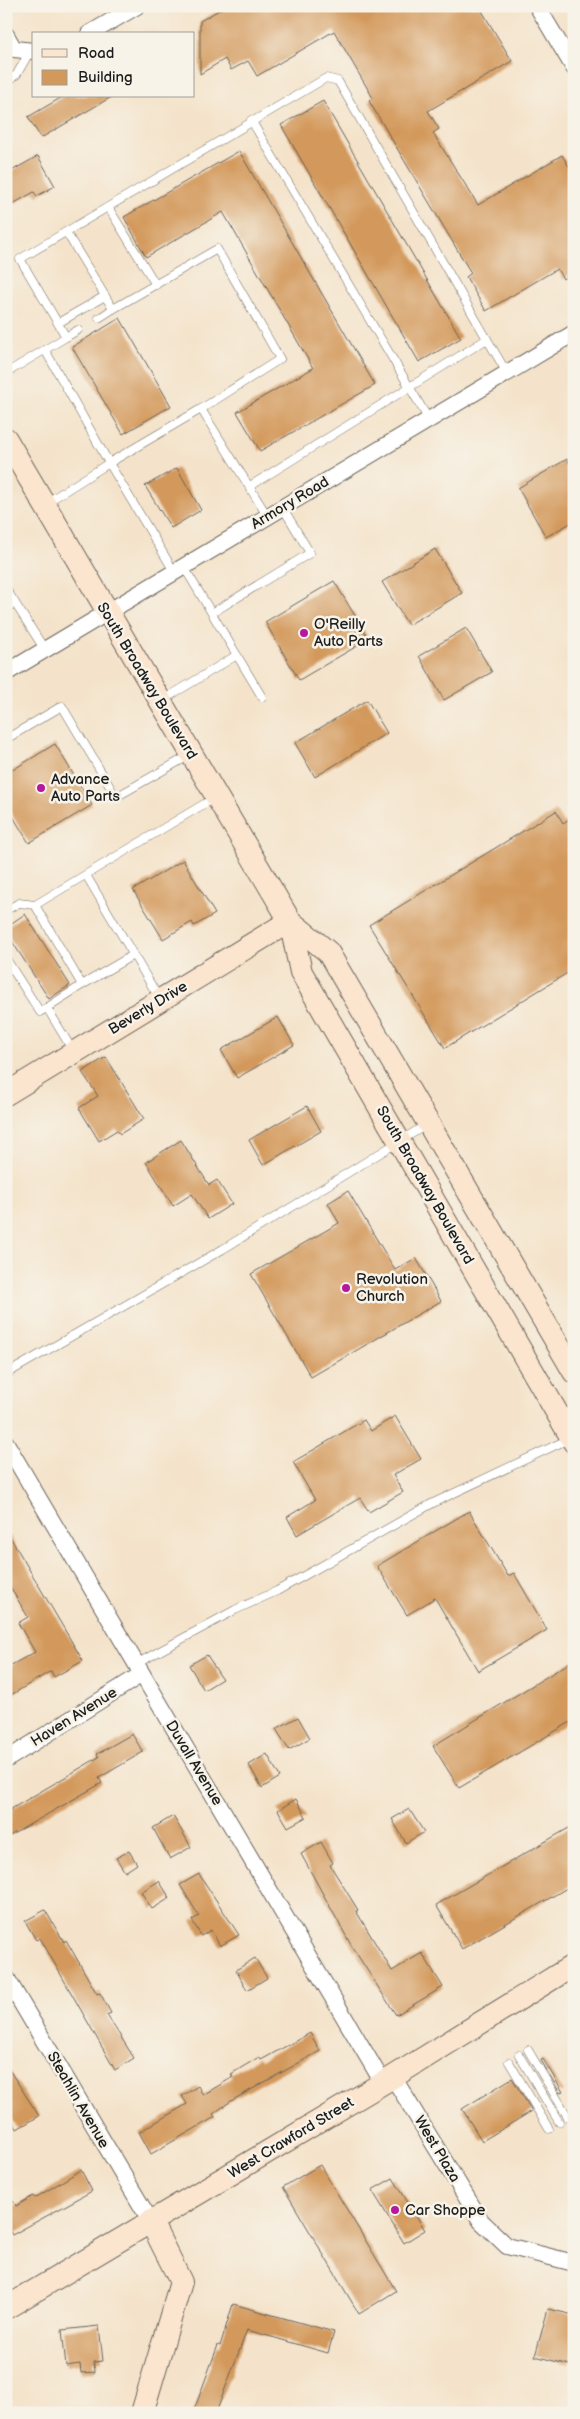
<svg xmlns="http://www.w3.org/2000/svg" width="580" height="2419" viewBox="0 0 580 2419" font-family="'Balsamiq Sans',sans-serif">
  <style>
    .building { fill: #d3995b }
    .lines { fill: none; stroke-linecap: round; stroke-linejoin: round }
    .lane-casing { stroke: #686259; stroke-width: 9 }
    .street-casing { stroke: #686259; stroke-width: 18 }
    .secondary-casing { stroke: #686259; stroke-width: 24 }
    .lane { stroke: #fff; stroke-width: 8 }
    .street { stroke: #fff; stroke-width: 16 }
    .secondary { stroke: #fce5cf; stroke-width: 22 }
    .poi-dot { fill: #b5179e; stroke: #f7f3e8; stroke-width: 2 }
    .labels { text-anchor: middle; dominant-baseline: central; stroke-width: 5; stroke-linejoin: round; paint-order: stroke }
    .street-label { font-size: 15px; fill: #1c1c1c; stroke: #f7f3e8 }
    .poi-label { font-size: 15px; fill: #1c1c1c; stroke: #f7f3e8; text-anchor: start }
  </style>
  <rect width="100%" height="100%" fill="#f7f3e8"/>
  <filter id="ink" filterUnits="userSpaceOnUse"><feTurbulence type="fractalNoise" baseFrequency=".02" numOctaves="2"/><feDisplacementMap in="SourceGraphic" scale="10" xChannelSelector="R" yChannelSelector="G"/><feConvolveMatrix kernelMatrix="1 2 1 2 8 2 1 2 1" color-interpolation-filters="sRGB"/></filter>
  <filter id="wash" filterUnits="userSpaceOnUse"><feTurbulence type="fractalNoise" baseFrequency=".0096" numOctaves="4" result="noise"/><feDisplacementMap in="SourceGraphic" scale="20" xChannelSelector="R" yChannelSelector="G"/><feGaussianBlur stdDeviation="1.12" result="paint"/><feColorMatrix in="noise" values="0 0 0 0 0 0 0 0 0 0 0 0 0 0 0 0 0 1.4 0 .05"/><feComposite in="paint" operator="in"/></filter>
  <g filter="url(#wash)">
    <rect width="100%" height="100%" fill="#f4e3ca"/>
    <g id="blocks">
      <g class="building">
        <polygon points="226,6 479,6 512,61 428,111 439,129 433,133 478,205 562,155 574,175 574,272 563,279 557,269 486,311 466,277 471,273 369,101 373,98 334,31 257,76 248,61 231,70 225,59 200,74 200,21"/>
        <polygon points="64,96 113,96 41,138 28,117"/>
        <polygon points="323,101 461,338 419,362 281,125"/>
        <polygon points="239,151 375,385 260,451 237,412 313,368 223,212 146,257 124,217"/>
        <polygon points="38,156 55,186 37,196 34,192 6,208 6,174"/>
        <polygon points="120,318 171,406 123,434 72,347"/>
        <polygon points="567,459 574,471 574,521 546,537 518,488"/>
        <polygon points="177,468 201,510 171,528 145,486"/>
        <polygon points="435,549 462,593 408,625 382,582"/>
        <polygon points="334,581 369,639 299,680 265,622"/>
        <polygon points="466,628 492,672 444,700 419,656"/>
        <polygon points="367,700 387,733 315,777 295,743"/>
        <polygon points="55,744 92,805 29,843 6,805 6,774"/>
        <polygon points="556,811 563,823 574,816 574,969 445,1048 369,925"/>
        <polygon points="183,860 215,914 194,926 192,922 163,939 133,890"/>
        <polygon points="25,914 70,985 49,999 6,932 6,927"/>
        <polygon points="278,1017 294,1045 237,1078 221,1050"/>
        <polygon points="106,1057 144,1119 120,1134 117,1130 99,1141 79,1108 98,1096 82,1072"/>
        <polygon points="307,1106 321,1131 263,1165 249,1140"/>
        <polygon points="181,1140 209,1185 217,1180 232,1204 208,1219 192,1194 173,1206 146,1162"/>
        <polygon points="348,1191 395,1270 416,1258 441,1301 311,1377 251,1274 339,1223 328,1203"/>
        <polygon points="395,1416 421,1459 393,1475 403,1492 369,1512 360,1498 297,1535 287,1517 315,1500 293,1462 364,1420 371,1431"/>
        <polygon points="469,1511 508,1576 514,1573 547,1630 478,1671 435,1598 407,1615 377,1566"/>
        <polygon points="6,1530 83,1661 54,1677 51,1671 11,1695 6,1687 6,1668 35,1652 18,1623 28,1617 6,1580"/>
        <polygon points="207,1655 222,1679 204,1690 189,1665"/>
        <polygon points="574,1660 574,1720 459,1788 433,1746"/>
        <polygon points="298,1717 310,1738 289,1750 276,1729"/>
        <polygon points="132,1734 143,1752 99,1778 102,1783 6,1838 6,1812 99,1757 97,1754"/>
        <polygon points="267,1754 280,1777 262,1788 249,1765"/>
        <polygon points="296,1799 306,1817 288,1827 278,1810"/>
        <polygon points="409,1809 424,1832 406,1843 392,1819"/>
        <polygon points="173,1816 191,1847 170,1859 153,1828"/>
        <polygon points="574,1825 574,1884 462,1949 436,1905"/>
        <polygon points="321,1842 333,1863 330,1865 358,1910 356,1911 392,1971 422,1953 443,1987 396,2015 351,1945 301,1854"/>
        <polygon points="129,1851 137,1864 125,1872 116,1858"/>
        <polygon points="199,1874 239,1935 220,1946 211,1930 201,1936 192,1920 199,1916 180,1885"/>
        <polygon points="159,1881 170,1898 152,1909 141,1892"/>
        <polygon points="45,1910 64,1942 66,1940 97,1994 100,1993 111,2013 107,2015 134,2058 115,2070 40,1938 36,1940 25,1921"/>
        <polygon points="255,1958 267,1978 247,1990 236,1970"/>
        <polygon points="310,2033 320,2051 231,2101 213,2114 215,2117 151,2154 139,2132 187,2104 182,2096 198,2086 203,2095 233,2077 231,2074 259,2057 261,2060"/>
        <polygon points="543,2059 563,2092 560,2093 541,2060"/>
        <polygon points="6,2065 39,2116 17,2129 6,2110"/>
        <polygon points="512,2078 532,2111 482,2141 462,2109"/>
        <polygon points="320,2165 396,2291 359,2314 283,2187"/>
        <polygon points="81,2170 92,2191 12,2235 6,2225 6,2189 16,2206 33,2196 35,2198"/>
        <polygon points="393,2178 425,2230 404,2243 372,2190"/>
        <polygon points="233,2304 334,2332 328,2353 247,2330 216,2413 193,2413 218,2345 220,2346"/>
        <polygon points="548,2309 574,2315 574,2347 569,2365 535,2356"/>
        <polygon points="99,2326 103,2361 94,2362 95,2372 81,2373 80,2364 66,2366 62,2330"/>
      </g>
    </g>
  </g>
  <g filter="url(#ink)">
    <use href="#blocks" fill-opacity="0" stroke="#686259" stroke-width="1"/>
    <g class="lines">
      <g class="lane-casing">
        <g id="lane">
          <polyline points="6,83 17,74 30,51"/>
          <polyline points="251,120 429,420"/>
          <polyline points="108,207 156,285"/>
          <polyline points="66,232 113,309 217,249 280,359 201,409"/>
          <polyline points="99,318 113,309"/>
          <polyline points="58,323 105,296"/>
          <polyline points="66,337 78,330"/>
          <polyline points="487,339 507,373"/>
          <polyline points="45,350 109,463 46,503"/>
          <polyline points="6,373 66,337 20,259 326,78 338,81 487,339 250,486"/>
          <polyline points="184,567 262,697"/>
          <polyline points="175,573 109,463 201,409 268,517"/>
          <polyline points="6,589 45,650"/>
          <polyline points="6,608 15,603"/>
          <polyline points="212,613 310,553 283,508"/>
          <polyline points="163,700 237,655"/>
          <polyline points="6,739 62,706 116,797 190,755"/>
          <polyline points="86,875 159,998"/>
          <polyline points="6,910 19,903 35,905"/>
          <polyline points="133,955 82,985 35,905 214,798"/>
          <polyline points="6,959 40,1012 82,985"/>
          <polyline points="47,1008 73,1051"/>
          <polyline points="6,1374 223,1249 426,1125"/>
          <polyline points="136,1664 235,1610 277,1591 433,1503 571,1438"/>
          <polyline points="528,2050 568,2117"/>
          <polyline points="519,2055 559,2122"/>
          <polyline points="509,2062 549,2129"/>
        </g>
      </g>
      <g class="street-casing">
        <g id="street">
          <polyline points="537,6 574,68"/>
          <polyline points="89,34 137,6"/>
          <polyline points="6,35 14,49 34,51"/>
          <polyline points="6,673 574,333"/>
          <polyline points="6,1443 383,2083"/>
          <polyline points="6,1760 142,1674"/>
          <polyline points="6,1977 151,2222"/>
          <polyline points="393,2077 481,2221 507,2246 574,2263"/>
        </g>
      </g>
      <g class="secondary-casing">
        <g id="secondary">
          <polyline points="6,439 290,921 301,972 574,1442"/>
          <polyline points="290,921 328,952 574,1372"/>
          <polyline points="6,1094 290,921"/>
          <polyline points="6,2308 393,2077 574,1965"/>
          <polyline points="142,2413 181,2282 151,2222"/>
        </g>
      </g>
      <use href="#lane" class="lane"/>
      <use href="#street" class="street"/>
      <use href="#secondary" class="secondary"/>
    </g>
  </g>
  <g class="poi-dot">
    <circle cx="304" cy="633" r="5"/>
    <circle cx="41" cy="788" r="5"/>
    <circle cx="346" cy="1288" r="5"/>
    <circle cx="395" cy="2210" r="5"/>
  </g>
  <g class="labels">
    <g class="street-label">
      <text transform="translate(290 503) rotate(-31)">Armory Road</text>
      <text transform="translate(147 681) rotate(59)">South Broadway Boulevard</text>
      <text transform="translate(148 1008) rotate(-31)">Beverly Drive</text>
      <text transform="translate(425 1185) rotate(60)">South Broadway Boulevard</text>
      <text transform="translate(74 1717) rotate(-32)">Haven Avenue</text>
      <text transform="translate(194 1763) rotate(59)">Duvall Avenue</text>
      <text transform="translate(78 2100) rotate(60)">Steahlin Avenue</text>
      <text transform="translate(291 2138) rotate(-31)">West Crawford Street</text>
      <text transform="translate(437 2149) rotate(59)">West Plaza</text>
    </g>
    <g class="poi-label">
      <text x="314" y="624">O'Reilly<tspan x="314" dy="17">Auto Parts</tspan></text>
      <text x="51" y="779">Advance<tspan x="51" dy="17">Auto Parts</tspan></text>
      <text x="356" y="1279">Revolution<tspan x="356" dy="17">Church</tspan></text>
      <text x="405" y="2210">Car Shoppe</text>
    </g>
  </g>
  <rect width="580" height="2419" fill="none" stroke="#f7f3e8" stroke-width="25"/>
  <rect x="32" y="32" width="162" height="65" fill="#f7f3e8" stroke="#9f9d96"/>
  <rect x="42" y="49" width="25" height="8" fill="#fce5cf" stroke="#9f9d96"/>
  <text x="78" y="58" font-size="15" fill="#1c1c1c">Road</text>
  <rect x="42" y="70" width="25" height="15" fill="#d3995b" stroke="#9f9d96"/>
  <text x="78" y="82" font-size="15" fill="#1c1c1c">Building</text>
</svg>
